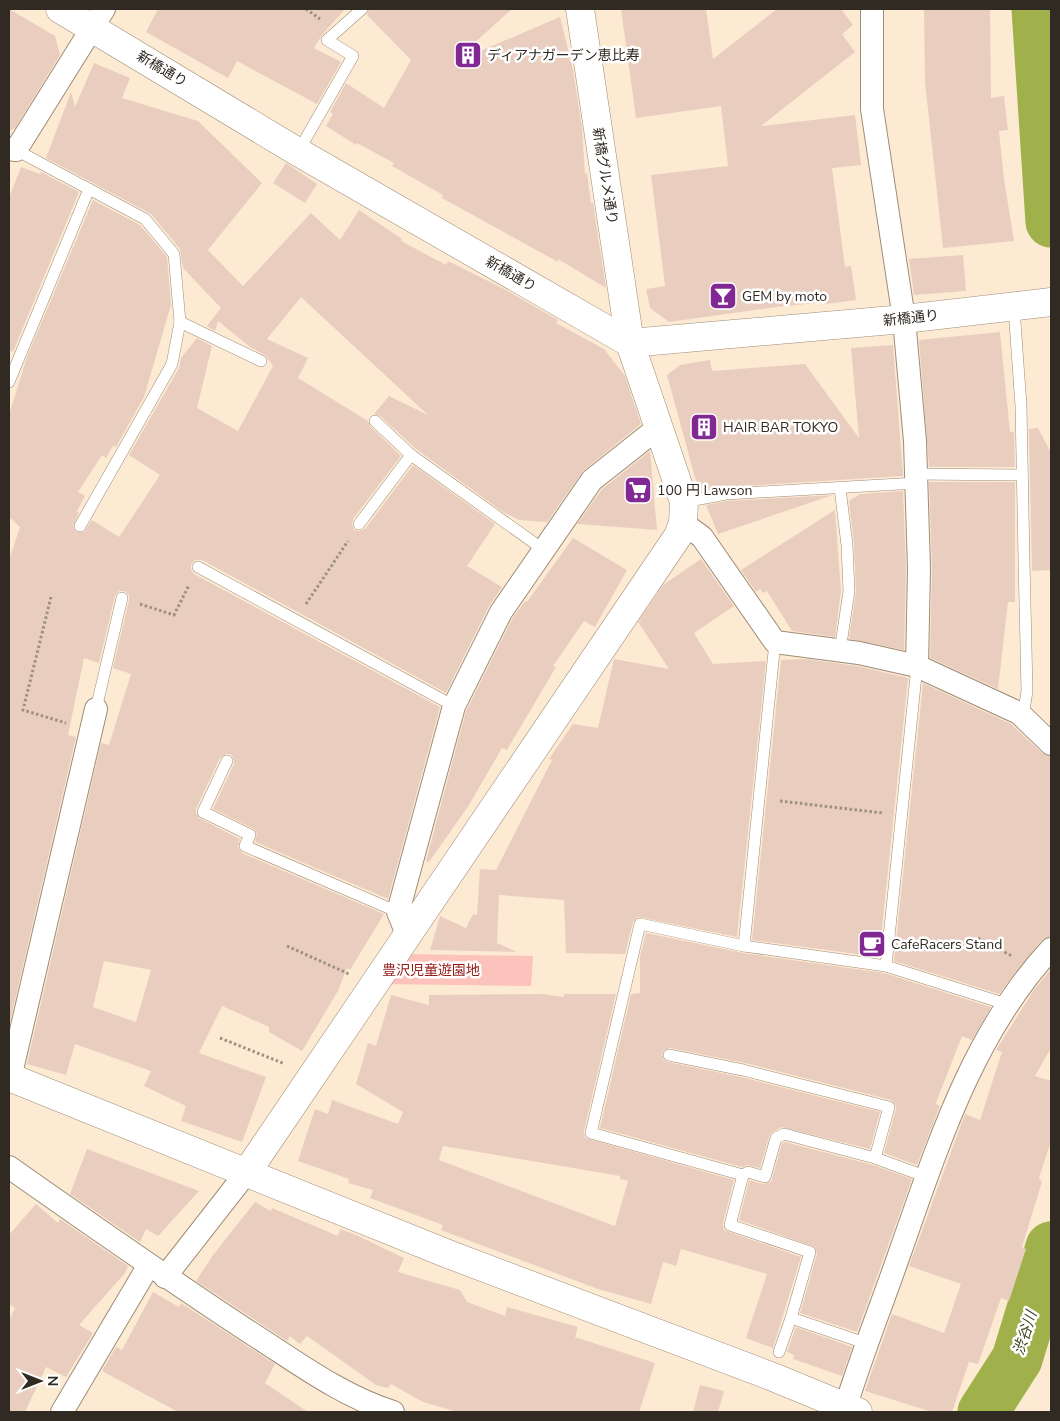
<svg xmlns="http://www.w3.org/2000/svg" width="1060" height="1421" viewBox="0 0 1060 1421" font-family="'Nunito Sans','Noto Sans JP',sans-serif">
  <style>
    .green { fill: #fbc3bb }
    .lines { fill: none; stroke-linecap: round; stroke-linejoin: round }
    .river { stroke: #a0b14c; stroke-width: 51 }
    .building { fill: #e9cebf; fill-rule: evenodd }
    .lane-casing { stroke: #9e8c77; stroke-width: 12 }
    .street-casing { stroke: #9e8c77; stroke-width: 24 }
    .secondary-casing { stroke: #9e8c77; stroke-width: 29 }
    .path { stroke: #9d9080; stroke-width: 3; stroke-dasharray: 2.5 2.5; stroke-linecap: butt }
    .lane { stroke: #fff; stroke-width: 11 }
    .street { stroke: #fff; stroke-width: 22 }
    .secondary { stroke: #fff; stroke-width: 28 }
    .labels { text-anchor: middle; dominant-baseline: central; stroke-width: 5; stroke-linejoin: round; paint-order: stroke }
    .poi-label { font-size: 14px; fill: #312a22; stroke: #fff; text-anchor: start }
    .street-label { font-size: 14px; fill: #312a22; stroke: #fff }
    .park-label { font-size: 14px; fill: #941a18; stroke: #fff }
    .water-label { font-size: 15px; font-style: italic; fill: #3d441b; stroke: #fff }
  </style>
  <rect width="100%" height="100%" fill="#fdead3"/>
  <polygon class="green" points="405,954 533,956 531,986 382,984"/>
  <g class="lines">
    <g class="river">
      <polyline points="1037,9 1051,222"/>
      <polyline points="983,1412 1017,1359 1051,1247"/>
    </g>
  </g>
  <g class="building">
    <polygon points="9,9 55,36 60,55 15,128 9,131"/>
    <polygon points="158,9 345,9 322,35 314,48 341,62 317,104 237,61 228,78 146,32"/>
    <polygon points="369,9 512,9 452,63 560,17 573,70 582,128 585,174 587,173 591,203 593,203 606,288 558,259 558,262 442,198 443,195 392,166 394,163 357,143 356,145 326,126 333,114 330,112 346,83 384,108 411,60 367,15"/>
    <polygon points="621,9 706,9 713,59 777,9 841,9 853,25 842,34 855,52 761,126 855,115 861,165 832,168 845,267 851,266 856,300 826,304 825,302 777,307 669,322 650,308 646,289 665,286 651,175 728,166 721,106 636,118"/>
    <polygon points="924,9 990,9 991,98 1004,96 1008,130 999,131 1004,179 1014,241 943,248 925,82"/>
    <path d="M94 63 130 78 122 98 198 121 262 183 208 250 243 286 311 213 340 240 359 210 402 239 401 241 446 265 448 261 506 290 558 320 556 323 604 349 625 376 641 424 584 470 547 522 519 520 503 512 416 449 380 416 374 414 389 396 428 415 301 297 267 339 308 358 298 378 368 421 370 426 401 456 353 519 352 524 354 530 359 531 365 529 413 465 495 524 467 566 502 587 489 606 446 693 202 560H195L191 564V570L194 574 440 707 388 899 255 842 257 834 254 829 213 809 234 764V760L231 754H226L220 758 196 809V813L199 818 240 839 238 847 242 853 384 914 350 970 347 968 338 991 302 1051 269 1032V1027L222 1006 199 1053 266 1077 242 1142 181 1121 186 1106 144 1086 151 1071 75 1044 66 1075 27 1064 101 743 109 745 131 674 113 668 129 600V595L124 591H119L115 596 99 663 84 658 68 735 76 737 9 1026V560L20 527 9 517V415L27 357 93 200 140 225 167 257 171 305 144 397 116 447 113 446 106 458 102 455 78 492 85 496 77 511 79 513 73 526 76 532H84L92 520 119 537 160 475 129 455 179 368 181 358 197 338 212 346 197 408 238 431 273 366 265 355 250 347 218 321 215 331 207 326 221 308 183 268 180 249 151 214 46 158 71 92 75 107ZM104 961 151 970 136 1022 93 1007Z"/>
    <polygon points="286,163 317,184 305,203 273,183"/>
    <polygon points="21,167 40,174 41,172 79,192 13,352 9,350 9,198"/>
    <polygon points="963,255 966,291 914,295 909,259"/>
    <polygon points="1000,332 1010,432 1014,432 1015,467 929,467 919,340"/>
    <polygon points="893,345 903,476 726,487 699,492 667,375 680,365 710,360 712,371 805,364 859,438 851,348"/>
    <polygon points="1038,428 1051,453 1051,570 1032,571 1029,429"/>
    <polygon points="650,451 657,530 577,524 602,489"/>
    <polygon points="929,482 1015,482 1015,602 1008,602 998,689 930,658 932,568"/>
    <polygon points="903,491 906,568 904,650 849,639 856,591 854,544 849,501 860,494"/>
    <polygon points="833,495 718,534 706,505 727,501"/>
    <polygon points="835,510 841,591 835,637 792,631 767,591 763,593 760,589 756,592 741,570"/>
    <polygon points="573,538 627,570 595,627 584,621 553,666 556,667 507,750 502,748 469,805 429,862 426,861 466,711 512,619 525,601 527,602"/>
    <polygon points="701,559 734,606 694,633 713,664 766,661 737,937 638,917 633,922 625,954 566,953 564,900 499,895 497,943 517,952 430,950 440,916 466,928 473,914 477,915 480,869 496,870 552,760 549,759 573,724 598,728 614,659 669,669 638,622 663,585"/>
    <polygon points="806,659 857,666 908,678 879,957 752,940 781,660"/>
    <polygon points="923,683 1011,724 1042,753 1051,757 1051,936 1041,941 999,994 894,961"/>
    <polygon points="646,933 743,953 884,973 991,1007 972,1040 962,1036 937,1100 936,1104 940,1106 917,1165 884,1153 896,1109 896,1105 891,1100 745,1063 670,1048 664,1050 662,1054 664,1060 668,1062 741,1077 880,1112 870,1149 781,1127 770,1134 760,1168 747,1165 742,1167 600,1128 631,994 640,993 640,956"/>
    <polygon points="1051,969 1051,1048 1035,1076 1051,1081 1051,1141 1039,1178 1042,1182 1022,1247 1026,1249 1009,1301 1001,1298 978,1364 969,1362 952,1412 932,1412 865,1391 892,1314 944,1333 961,1284 909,1266 965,1114 980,1120 1002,1052 996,1050 1034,990"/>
    <path d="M542 994 564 997V994H616L584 1131 585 1138 734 1180 723 1223 724 1230 801 1257 773 1348 746 1338 767 1274 681 1249 676 1266 663 1262 651 1304 598 1289 441 1230 443 1225 370 1198 373 1190 348 1183 349 1179 298 1161 315 1109 328 1114 332 1100 398 1124 403 1112 356 1084 368 1043 376 1046 391 995 429 1005V995ZM443 1146 620 1176V1179L628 1181 615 1226 439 1160Z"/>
    <polygon points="785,1142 873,1165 912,1179 857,1332 800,1313 817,1254 815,1247 739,1220 749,1180 763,1184 771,1182 782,1143"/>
    <polygon points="87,1149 199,1191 158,1236 146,1229 140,1242 70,1194"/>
    <polygon points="255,1202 271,1211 272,1208 338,1236 340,1229 356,1235 404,1258 398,1272 460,1290 467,1302 505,1316 507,1307 578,1327 575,1337 655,1363 639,1412 457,1412 423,1402 391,1384 388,1388 376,1385 307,1336 300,1344 290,1336 287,1341 196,1281 213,1255"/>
    <polygon points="36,1204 58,1223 60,1219 128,1266 125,1273 79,1325 93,1333 66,1377 46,1367 25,1412 9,1412 9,1321 15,1308 9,1304 9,1235"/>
    <polygon points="153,1292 179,1307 181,1303 275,1364 265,1383 308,1412 178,1412 102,1371 116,1347 122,1350"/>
    <polygon points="796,1327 852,1347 842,1376 793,1359 794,1355 787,1352"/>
    <polygon points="700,1385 724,1391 718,1412 693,1412"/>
  </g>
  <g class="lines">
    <g class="lane-casing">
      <g id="lane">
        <polyline points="16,150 145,219 174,254 180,322 172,364 80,526"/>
        <polyline points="298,152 353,56 327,40 362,9"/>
        <polyline points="1014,308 1021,406 1024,560 1027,691 1023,717"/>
        <polyline points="180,322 261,361"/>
        <polyline points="9,382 89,189"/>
        <polyline points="375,421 411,455 544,550"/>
        <polyline points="916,474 1021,475"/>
        <polyline points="684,502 726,494 917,483"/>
        <polyline points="359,524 411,455"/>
        <polyline points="198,567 454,706"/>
        <polyline points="775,642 744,946 886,966 1006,1004"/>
        <polyline points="840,651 849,591 847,545 840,488"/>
        <polyline points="96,709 122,598"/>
        <polyline points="227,761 203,812 250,835 245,846 398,912"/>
        <polyline points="744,946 640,924 591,1133 743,1175 730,1225 810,1252 791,1318 868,1344"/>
        <polyline points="886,966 917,666"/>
        <polyline points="669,1055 743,1070 889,1107 875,1158"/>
        <polyline points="743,1175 748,1172 765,1177 776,1138 784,1134 875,1158 927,1177"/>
        <polyline points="779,1352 791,1318"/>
      </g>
    </g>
    <g class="street-casing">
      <g id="street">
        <polyline points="872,9 872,109 904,319 915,441 919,568 917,666"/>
        <polyline points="9,149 16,150 104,9"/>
        <polyline points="683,523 702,537 775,642 859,653 917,666 1019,713 1051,744"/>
        <polyline points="407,934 398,912 454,706 501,612 592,480 659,427"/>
        <polyline points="10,1078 96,709"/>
        <path d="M9 1167C90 1224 171 1281 254 1335 298 1363 342 1396 393 1412"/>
        <polyline points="165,1277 247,1172"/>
        <polyline points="62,1412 149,1265"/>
        <path d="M844 1412C860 1359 881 1307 899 1255 937 1148 972 1034 1051 949"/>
      </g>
    </g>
    <g class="secondary-casing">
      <g id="secondary">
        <polyline points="60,9 298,152 630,343 904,319 1051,302"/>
        <polyline points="9,1077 448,1254 773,1377 858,1412"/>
        <polyline points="247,1172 678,536 683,523 684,502 630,343 580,9"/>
      </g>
    </g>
    <g class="path">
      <polyline points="306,9 320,19"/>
      <polyline points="51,597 23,710 66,723"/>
      <polyline points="140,604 174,615 189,585"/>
      <polyline points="306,604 348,541"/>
      <polyline points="780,801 883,813"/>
      <polyline points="978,938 1012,956"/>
      <polyline points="287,946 349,974"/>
      <polyline points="220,1038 285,1064"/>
    </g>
    <use href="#lane" class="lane"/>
    <use href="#street" class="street"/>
    <use href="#secondary" class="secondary"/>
  </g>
  <defs>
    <g id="building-square" transform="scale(1.4375)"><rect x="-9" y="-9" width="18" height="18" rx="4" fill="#822895" stroke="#fff"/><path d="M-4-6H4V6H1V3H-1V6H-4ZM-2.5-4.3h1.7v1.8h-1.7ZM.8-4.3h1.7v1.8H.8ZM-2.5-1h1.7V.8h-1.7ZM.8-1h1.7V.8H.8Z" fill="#fff"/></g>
    <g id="bar-square" transform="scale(1.4375)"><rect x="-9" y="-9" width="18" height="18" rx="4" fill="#822895" stroke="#fff"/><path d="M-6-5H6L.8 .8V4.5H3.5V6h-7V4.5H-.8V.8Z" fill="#fff"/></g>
    <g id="supermarket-square" transform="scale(1.4375)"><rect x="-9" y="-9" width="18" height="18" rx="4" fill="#822895" stroke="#fff"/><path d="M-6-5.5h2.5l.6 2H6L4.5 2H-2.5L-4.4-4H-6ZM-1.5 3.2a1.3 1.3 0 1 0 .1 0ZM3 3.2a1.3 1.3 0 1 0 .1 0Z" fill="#fff"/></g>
    <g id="cafe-square" transform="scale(1.4375)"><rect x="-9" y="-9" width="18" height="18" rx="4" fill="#822895" stroke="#fff"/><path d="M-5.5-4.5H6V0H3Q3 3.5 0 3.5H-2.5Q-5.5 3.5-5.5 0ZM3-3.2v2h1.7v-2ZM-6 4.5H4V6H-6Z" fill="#fff"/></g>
  </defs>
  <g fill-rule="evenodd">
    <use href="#building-square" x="468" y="55"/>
    <use href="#bar-square" x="723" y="296"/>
    <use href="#building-square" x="704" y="427"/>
    <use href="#supermarket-square" x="638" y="490"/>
    <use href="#cafe-square" x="872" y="944"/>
  </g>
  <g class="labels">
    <g class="poi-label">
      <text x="487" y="55">ディアナガーデン恵比寿</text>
      <text x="742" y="296">GEM by moto</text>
      <text x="723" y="427">HAIR BAR TOKYO</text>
      <text x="657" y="490">100 円 Lawson</text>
      <text x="891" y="944">CafeRacers Stand</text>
    </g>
    <g class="street-label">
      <text transform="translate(162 69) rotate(31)">新橋通り</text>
      <text transform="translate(605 176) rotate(81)">新橋グルメ通り</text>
      <text transform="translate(511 274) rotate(30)">新橋通り</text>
      <text transform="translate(911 318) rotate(-6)">新橋通り</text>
    </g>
    <g class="park-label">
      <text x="431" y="970">豊沢児童遊園地</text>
    </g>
    <g class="water-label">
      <text transform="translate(1025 1333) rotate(-72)">渋谷川</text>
    </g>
  </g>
  <rect width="1060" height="1421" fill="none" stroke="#312a22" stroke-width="20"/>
  <g transform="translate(40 1381) rotate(90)" stroke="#ffffff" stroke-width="4" paint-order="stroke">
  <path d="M0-4L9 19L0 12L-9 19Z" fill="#312a22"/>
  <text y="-8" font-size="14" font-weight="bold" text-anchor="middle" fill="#312a22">N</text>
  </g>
</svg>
